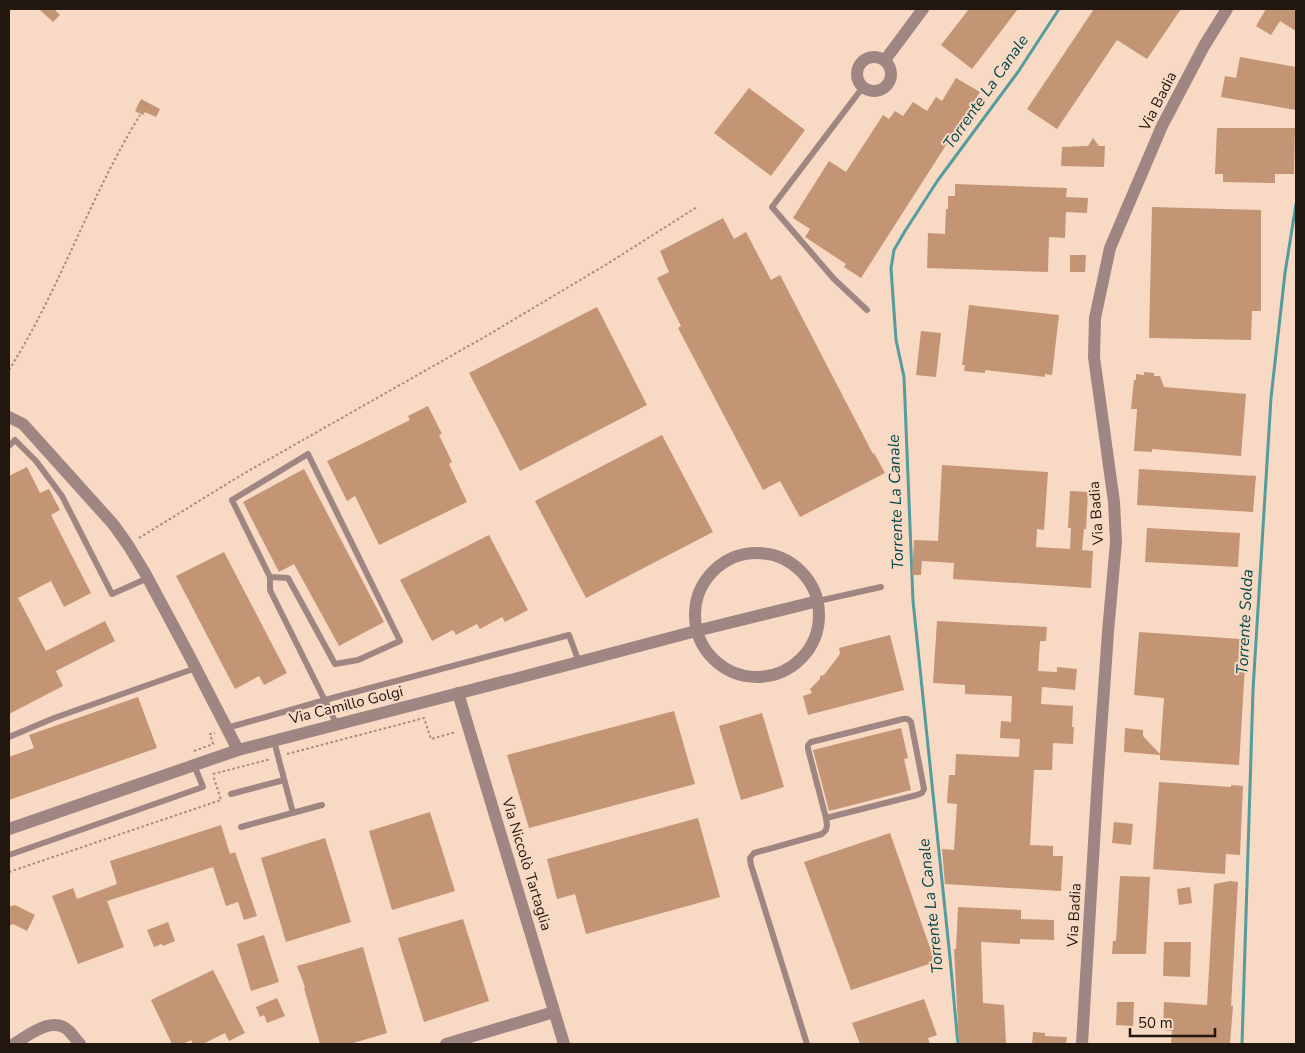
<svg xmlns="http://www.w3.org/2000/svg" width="1305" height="1053" viewBox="0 0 1305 1053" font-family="'Nunito Sans',sans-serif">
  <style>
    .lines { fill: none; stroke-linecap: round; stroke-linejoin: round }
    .stream { stroke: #559c9d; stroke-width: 3 }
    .building { fill: #c39574 }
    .path { stroke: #a28c7c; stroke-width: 2; stroke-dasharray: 2.5 2.5; stroke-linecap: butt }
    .lane { stroke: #a08682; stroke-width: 6 }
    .street { stroke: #a08682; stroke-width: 12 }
    .labels { text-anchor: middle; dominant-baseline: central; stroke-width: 4; stroke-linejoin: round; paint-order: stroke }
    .street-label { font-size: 15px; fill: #21170f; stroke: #f7d9c4 }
    .water-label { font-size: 16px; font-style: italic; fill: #034849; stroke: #f7d9c4 }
  </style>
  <rect width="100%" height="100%" fill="#f7d9c4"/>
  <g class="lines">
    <g class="stream">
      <polyline points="958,1044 950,958 913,601 904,377 896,340 891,268 894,250 905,231 938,180 1018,72 1059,9"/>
      <polyline points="1242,1044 1253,690 1271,398 1285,273 1296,204"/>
    </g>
  </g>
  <g class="building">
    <polygon points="39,9 54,9 60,15 53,22"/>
    <polygon points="969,9 1018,9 972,69 941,45"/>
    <polygon points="1094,9 1181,9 1147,59 1117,40 1057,129 1027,109"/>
    <polygon points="1266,9 1296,9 1296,31 1280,21 1271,35 1256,26"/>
    <polygon points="1240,57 1296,67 1296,110 1221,97 1225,76 1236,78"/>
    <polygon points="956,78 980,92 861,278 844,267 846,264 805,237 810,229 793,218 829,161 846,172 883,115 889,119 895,111 903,116 913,102 927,111 936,97 942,101"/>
    <polygon points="749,88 805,130 771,176 714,133"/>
    <polygon points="141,99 160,109 156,117 145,112 143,115 135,111"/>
    <polygon points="1217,128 1295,128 1294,174 1275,174 1275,183 1223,182 1223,174 1215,174"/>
    <polygon points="1093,138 1099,146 1105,146 1104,167 1061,166 1062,147 1088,146"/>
    <polygon points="955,184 1067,188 1066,197 1088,198 1087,213 1066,212 1065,238 1049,237 1048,272 927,268 928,233 945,234 946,209 948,209 948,196 955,196"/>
    <polygon points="1152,207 1261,210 1261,311 1252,311 1251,340 1149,338"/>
    <polygon points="723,218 734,239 746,232 771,280 780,275 873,454 874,453 885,473 800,517 780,481 763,490 678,328 681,326 657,278 669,272 660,251"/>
    <polygon points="1070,255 1086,255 1085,272 1070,272"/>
    <polygon points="969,305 1059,315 1052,375 1045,374 1045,377 985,370 985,373 964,371 965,365 962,365"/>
    <polygon points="597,307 647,405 520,471 469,373"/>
    <polygon points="921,331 941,333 936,377 916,375"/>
    <polygon points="1144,372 1154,373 1154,376 1160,376 1164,387 1246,394 1241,456 1152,449 1152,452 1134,451 1137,409 1131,409 1134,380 1136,380 1136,374 1144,375"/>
    <polygon points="428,406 442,434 439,435 452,462 449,464 467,502 379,545 355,496 347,501 327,461 410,420 408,416"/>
    <polygon points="662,435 713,532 586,598 535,501"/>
    <polygon points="942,465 1048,472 1044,530 1037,529 1036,547 1070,549 1071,528 1068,528 1070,491 1088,492 1086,529 1084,529 1082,550 1093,551 1091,588 953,579 954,563 922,561 921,575 912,575 914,540 938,541"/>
    <polygon points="27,467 40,493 49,489 60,510 51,515 91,593 64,607 51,581 18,598 46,651 105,621 115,641 56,671 63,686 9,714 9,476"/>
    <polygon points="304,469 384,622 339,646 294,564 279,572 243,502"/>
    <polygon points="1139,469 1256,476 1253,512 1137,505"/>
    <polygon points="1147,528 1240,533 1238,567 1145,562"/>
    <polygon points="489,535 528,610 505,622 502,617 480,629 477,624 456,635 453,630 432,641 400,580"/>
    <polygon points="224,552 287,673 264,685 259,676 235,689 176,576"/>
    <polygon points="937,621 1047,627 1046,641 1040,641 1038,671 1057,672 1057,667 1077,669 1075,690 1042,687 1041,704 1073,706 1072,727 1074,727 1073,744 1053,743 1052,770 1034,770 1030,845 1053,846 1053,856 1063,856 1061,891 945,884 942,849 954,850 957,804 947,803 949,775 955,775 956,754 1019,757 1020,739 1000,738 1001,721 1011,722 1012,696 965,694 965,685 933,683"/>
    <polygon points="1139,632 1240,639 1238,666 1245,666 1239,765 1160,760 1160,755 1124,752 1125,728 1143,730 1143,736 1160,754 1164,698 1134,695"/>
    <polygon points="890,635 904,690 808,715 803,696 812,693 810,689 820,679 820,676 824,675 840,654 839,648"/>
    <polygon points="138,697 157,748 9,800 9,757 34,748 29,735"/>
    <polygon points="674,711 695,784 529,828 507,755"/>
    <polygon points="762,713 784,787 741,800 719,726"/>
    <polygon points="901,728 908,758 904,759 911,790 829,811 813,750"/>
    <polygon points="1159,782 1231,787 1231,785 1243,786 1240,855 1226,854 1225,874 1153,869"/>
    <polygon points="430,812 455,891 392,910 369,831"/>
    <polygon points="698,818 720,897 586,934 575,894 557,899 547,859"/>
    <polygon points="1114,822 1133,824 1131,845 1112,843"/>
    <polygon points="221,825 230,854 235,852 257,916 244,920 238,902 226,906 213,867 107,901 124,947 78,964 52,896 73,888 77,899 117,884 110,861"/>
    <polygon points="890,833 935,962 851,990 804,862"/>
    <polygon points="325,838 351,922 286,942 261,858"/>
    <polygon points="1120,876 1150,877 1146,954 1112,954 1113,941 1116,941"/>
    <polygon points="1230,881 1238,882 1231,1006 1233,1006 1230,1044 1171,1044 1172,1031 1163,1030 1164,1002 1207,1005 1214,884"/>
    <polygon points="1190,887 1192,903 1179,905 1177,889"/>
    <polygon points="15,905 35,915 27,931 13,924 9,926 9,907"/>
    <polygon points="958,907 1021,910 1021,919 1054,920 1054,940 1020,939 1020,944 981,942 983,1003 1004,1005 1006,1044 959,1044 954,949 956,949"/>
    <polygon points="463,919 489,1001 424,1022 398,938"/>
    <polygon points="168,922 175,941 163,946 162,944 154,947 147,930"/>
    <polygon points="264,935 279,982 251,991 237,944"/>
    <polygon points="1164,942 1191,942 1190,977 1163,976"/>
    <polygon points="363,947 387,1033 350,1044 320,1044 304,988 305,987 297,966"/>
    <polygon points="213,970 245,1033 229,1041 225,1033 203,1044 193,1044 191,1040 183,1044 172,1044 151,1000"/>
    <polygon points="277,998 285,1016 267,1023 264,1015 260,1017 256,1007"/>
    <polygon points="924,999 937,1035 928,1038 930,1044 860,1044 852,1023"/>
    <polygon points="1117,1002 1134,1002 1133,1026 1116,1025"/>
    <polygon points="1033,1032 1045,1033 1045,1036 1067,1037 1066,1044 1032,1044"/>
  </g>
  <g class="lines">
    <g class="path">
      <path d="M9 370C60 289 90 196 140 115"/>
      <polyline points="139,538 243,474 488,335 607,264 697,207"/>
      <polyline points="194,751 213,744 210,734 215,733"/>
      <polyline points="287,754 424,718 431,739 456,732"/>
      <polyline points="213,774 271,759"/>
      <polyline points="9,872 221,800 213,775"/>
    </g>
    <g class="lane">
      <polyline points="863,87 772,207 834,279 867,310"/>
      <polyline points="9,446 15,440 36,461 62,496 112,594 148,578"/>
      <polygon points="308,454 400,641 358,660 335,664 288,578 270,577 232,500"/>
      <polyline points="270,577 270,590 337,725"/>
      <polyline points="818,601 881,587"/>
      <polyline points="227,728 325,700 569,635 579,662"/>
      <polyline points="9,737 54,718 196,668"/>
      <polyline points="274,741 293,813"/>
      <polyline points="231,794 284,780"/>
      <polyline points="241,827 322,805"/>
      <polyline points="9,855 203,787 194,765"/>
      <path d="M807 1044 751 865 750 858 754 853 822 834 826 830 827 825 826 818 808 749V745L811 742 903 719C907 718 908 719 911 722L924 789 922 793 917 795 826 818"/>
    </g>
    <g class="street">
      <circle cx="874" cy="74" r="17"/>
      <polyline points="885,60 923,9"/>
      <polyline points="9,417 23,424 113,524 128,545 145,573 189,655 238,750"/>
      <circle cx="757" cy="615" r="62"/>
      <polyline points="458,693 564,1044"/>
      <polyline points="9,829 238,750 518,678 696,631 818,601"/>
      <path d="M14 1044C29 1035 53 1015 69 1031 73 1035 76 1040 80 1044"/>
      <polyline points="446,1044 554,1012"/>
      <polyline points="1082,1044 1098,775 1108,632 1116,542 1114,502 1094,357 1095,318 1110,248 1162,126 1204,46 1227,9"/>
    </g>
  </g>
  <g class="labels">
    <g class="street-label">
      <text transform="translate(1158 101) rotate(-63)">Via Badia</text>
      <text transform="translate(1096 513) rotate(-94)">Via Badia</text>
      <text transform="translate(346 705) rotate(-14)">Via Camillo Golgi</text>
      <text transform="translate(527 864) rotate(73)">Via Niccolò Tartaglia</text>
      <text transform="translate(1074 915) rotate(-87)">Via Badia</text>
    </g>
    <g class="water-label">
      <text transform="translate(986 92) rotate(-55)">Torrente La Canale</text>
      <text transform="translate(896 502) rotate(-92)">Torrente La Canale</text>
      <text transform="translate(1245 622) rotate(-87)">Torrente Solda</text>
      <text transform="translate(931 906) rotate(-96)">Torrente La Canale</text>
    </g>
  </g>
  <rect width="1305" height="1053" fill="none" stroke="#21170f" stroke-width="20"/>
  <path d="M1130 1028v8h85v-8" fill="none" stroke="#21170f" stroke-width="2.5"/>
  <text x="1138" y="1028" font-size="15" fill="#21170f" stroke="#f7d9c4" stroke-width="4" paint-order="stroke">50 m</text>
</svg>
